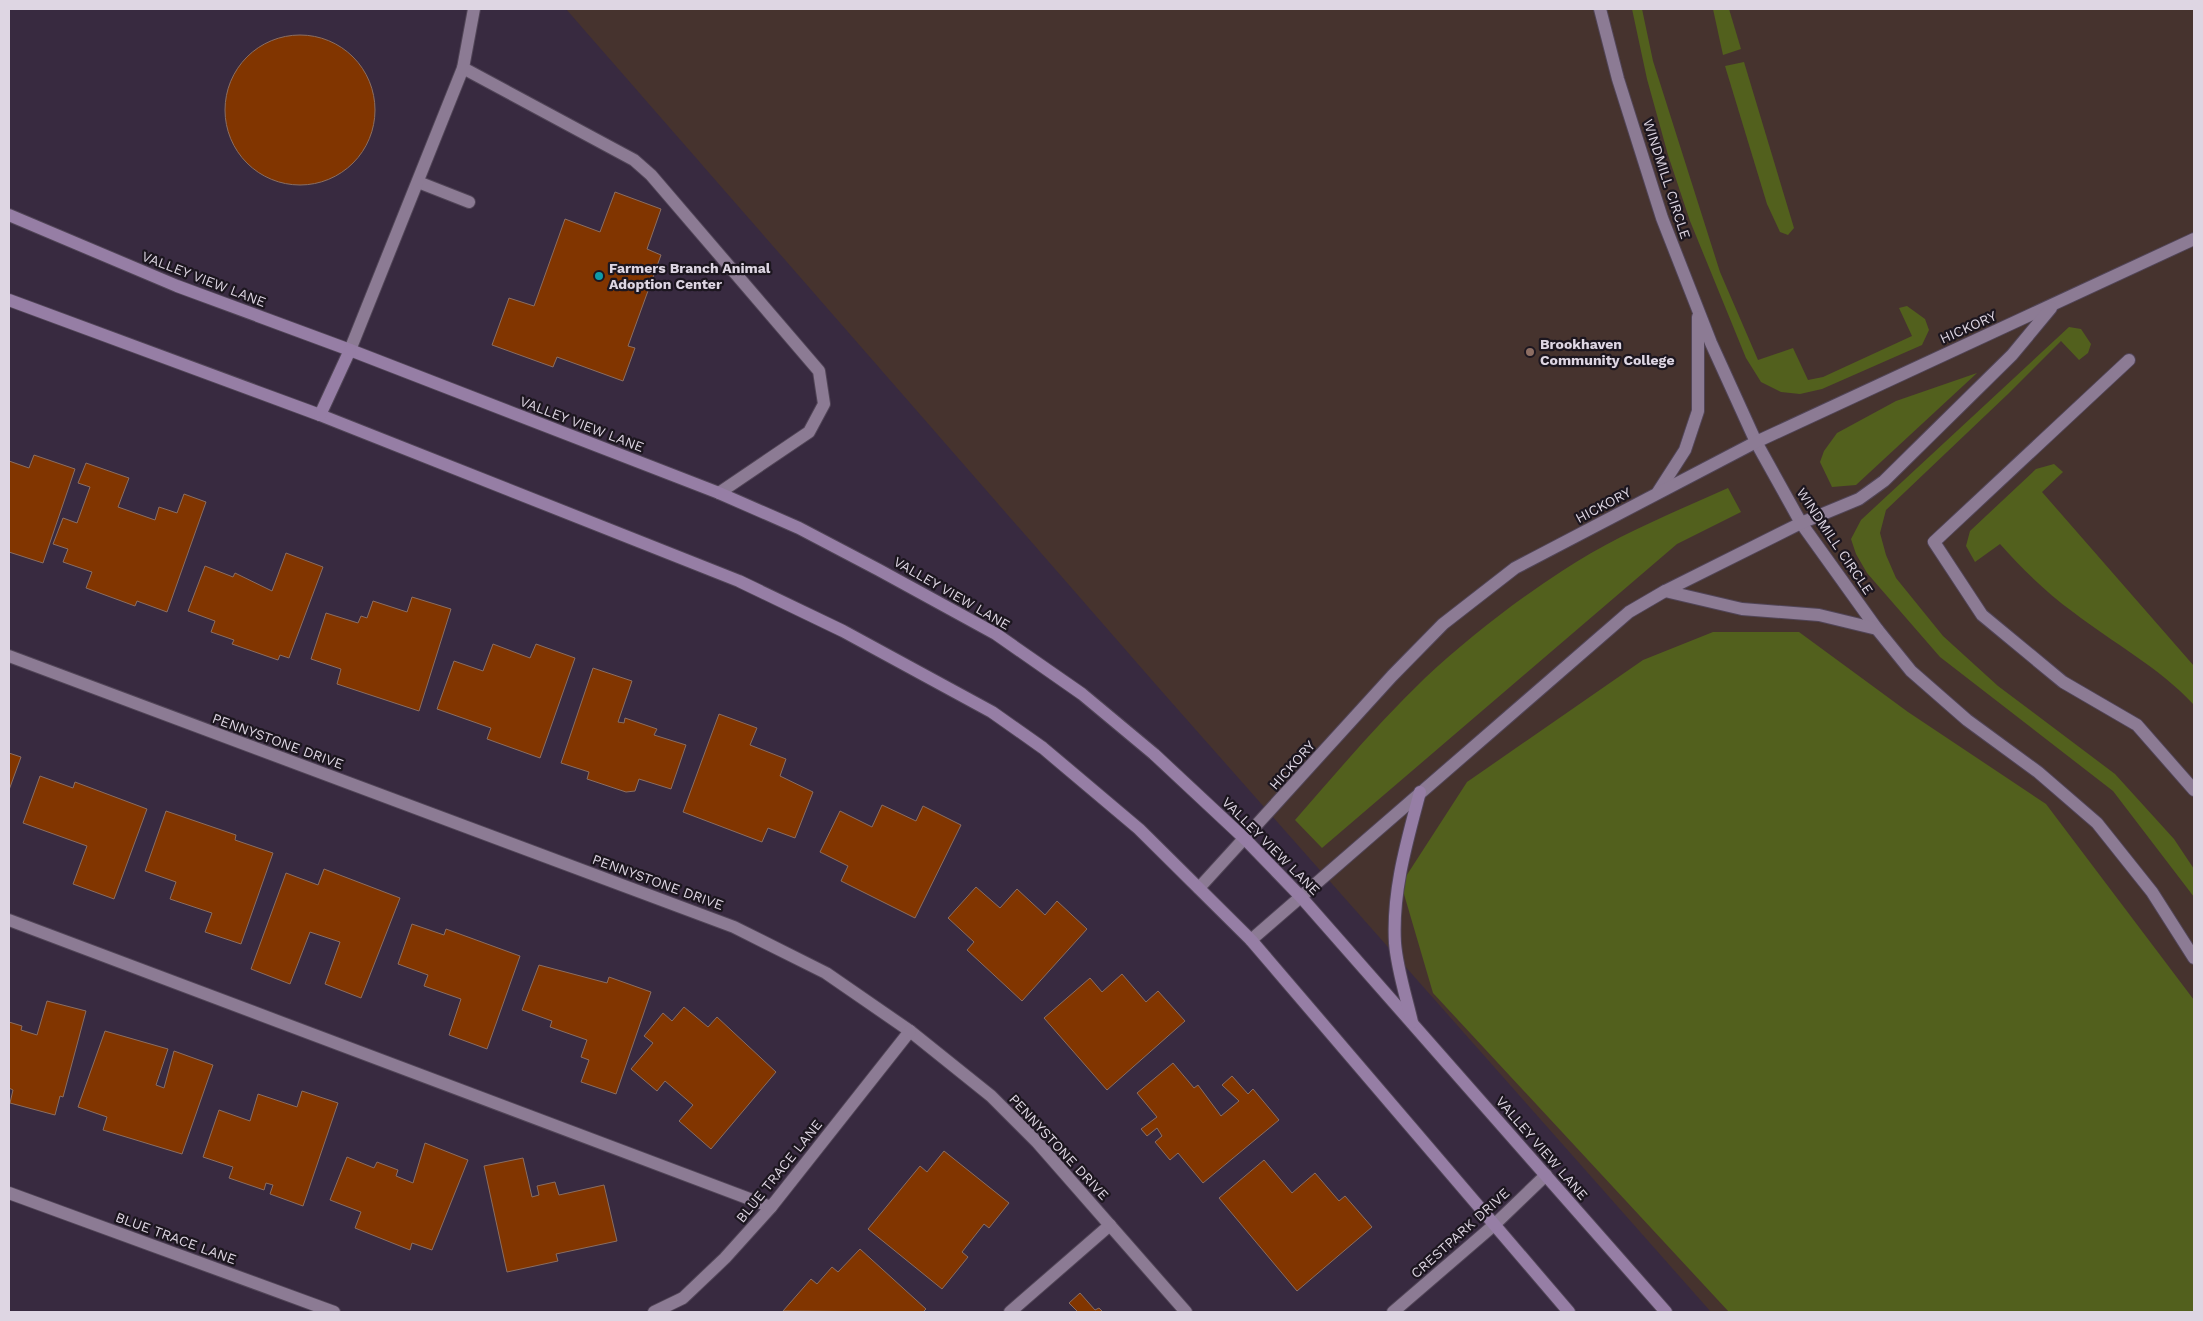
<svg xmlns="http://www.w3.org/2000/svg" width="2203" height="1321" viewBox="0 0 2203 1321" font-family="'Work Sans',sans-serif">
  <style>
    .education { fill: #46332e }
    .green { fill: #52601d }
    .building { fill: #813500; stroke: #8b6e61 }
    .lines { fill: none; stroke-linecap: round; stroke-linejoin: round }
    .lane-casing { stroke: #514557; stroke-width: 14 }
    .street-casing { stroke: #514557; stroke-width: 14 }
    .secondary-casing { stroke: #514557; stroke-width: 14 }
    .lane { stroke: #8c7b94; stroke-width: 12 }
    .street { stroke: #8c7b94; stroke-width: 12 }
    .secondary { stroke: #967ea5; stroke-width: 12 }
    .culture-dot { fill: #0f9aa8; stroke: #1c161f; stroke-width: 2 }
    .education-dot { fill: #8d6e63; stroke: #1c161f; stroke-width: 2 }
    .labels { text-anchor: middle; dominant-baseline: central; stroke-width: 4.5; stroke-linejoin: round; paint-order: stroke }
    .street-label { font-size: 14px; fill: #ded6e3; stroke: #1c161f }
    .poi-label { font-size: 14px; font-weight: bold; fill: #ded6e3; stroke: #1c161f; text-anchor: start }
  </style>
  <rect width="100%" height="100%" fill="#382a40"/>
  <polygon class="education" points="566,9 2194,9 2194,1312 1711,1312 1165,695"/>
  <g class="green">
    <polygon points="1632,9 1642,9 1653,61 1720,272 1758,360 1793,348 1808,380 1823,377 1912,336 1899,308 1907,306 1925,319 1929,330 1922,345 1822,389 1800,394 1781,392 1761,382 1746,358 1690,221 1668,155 1647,79"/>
    <polygon points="1713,9 1729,9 1741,49 1723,55"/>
    <polygon points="1744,62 1794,228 1788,235 1780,232 1767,204 1725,66"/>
    <polygon points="2069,327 2081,329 2091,344 2088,353 2079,360 2061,341 2008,394 1886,510 1880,533 1886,555 1896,578 1943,636 1998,686 2115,774 2174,839 2194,869 2194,897 2113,791 1940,657 1867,573 1856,554 1851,539 1861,520"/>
    <polygon points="1977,373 1856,485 1832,487 1820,462 1824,451 1837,433 1896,401"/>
    <path d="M2054 464 2063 472 2042 492 2194 666V705C2159 667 2113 643 2073 612 2046 592 2022 569 2000 544L1975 562 1966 546 1970 531 2002 501 2036 469Z"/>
    <path d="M1728 488 1741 512 1677 544 1322 848 1295 820C1337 772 1379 722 1425 678 1467 639 1514 602 1562 571 1613 537 1672 513 1728 488Z"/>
    <polygon points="1713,632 1799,632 1908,712 2046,804 2194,1000 2194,1312 1729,1312 1433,993 1401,884 1467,782 1643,660"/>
  </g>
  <g class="building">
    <circle cx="300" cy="110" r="75"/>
    <polygon points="615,192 661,209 647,249 661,255 628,346 635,348 623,381 557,357 553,367 492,345 509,298 534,306 565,219 600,232"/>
    <polygon points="34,455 75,469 43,563 9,552 9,461 29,468"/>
    <polygon points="86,463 129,478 118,507 155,520 159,507 177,513 184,494 206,502 167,612 137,601 135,606 86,588 92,572 63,562 68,549 53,544 63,518 77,523 90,487 78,483"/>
    <polygon points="286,553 323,567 289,658 280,655 278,660 232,644 234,640 211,632 215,621 188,611 205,566 233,577 235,573 272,591"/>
    <polygon points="412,597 451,609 419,711 337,684 341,669 311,659 326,613 358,623 361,616 367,618 373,601 407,612"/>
    <polygon points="493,644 530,658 536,644 575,658 540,758 487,739 491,728 437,709 454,661 483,671"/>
    <polygon points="593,668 632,681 618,722 624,723 625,718 657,729 654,735 686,745 671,789 639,779 635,791 626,792 587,779 589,772 561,763"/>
    <polygon points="719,714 757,728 750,745 786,759 780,776 813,792 795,838 768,828 762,842 683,812"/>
    <polygon points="9,753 21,757 9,790"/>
    <polygon points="40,776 73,788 75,782 147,809 114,899 73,884 87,846 23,823"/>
    <polygon points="882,805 916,821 923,806 961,825 915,918 841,881 848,866 820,852 840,811 872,827"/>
    <polygon points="166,811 236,835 235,840 273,853 241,944 205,932 212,913 170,899 176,882 145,871"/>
    <polygon points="324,869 400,898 361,998 325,984 340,942 310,932 290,984 251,969 286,873 318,885"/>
    <polygon points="976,887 1000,908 1017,889 1045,915 1057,901 1087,929 1022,1001 967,950 974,942 948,918"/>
    <polygon points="412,924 444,935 446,929 520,956 487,1049 449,1035 461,999 424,986 428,975 398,964"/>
    <polygon points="539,965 607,983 609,977 651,992 616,1094 581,1082 589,1060 581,1057 587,1040 550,1027 552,1021 522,1010"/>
    <polygon points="1122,974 1146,1002 1158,991 1185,1021 1107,1090 1044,1018 1090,978 1102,992"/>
    <polygon points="47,1001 86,1011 63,1097 60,1096 55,1115 10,1103 13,1090 9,1088 9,1022 22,1026 21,1030 37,1035"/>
    <polygon points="684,1007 708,1027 717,1017 776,1072 711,1149 679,1121 693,1105 665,1081 657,1091 631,1069 653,1043 644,1036 663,1013 672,1021"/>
    <polygon points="105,1031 168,1049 156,1085 164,1088 174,1051 213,1065 182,1154 103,1130 107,1117 78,1107"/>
    <polygon points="1173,1063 1194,1088 1198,1085 1221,1116 1239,1101 1222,1085 1232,1076 1248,1094 1253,1089 1279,1120 1203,1183 1178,1153 1170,1160 1155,1142 1162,1136 1157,1128 1147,1136 1141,1129 1157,1117 1137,1093"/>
    <polygon points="302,1091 338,1103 303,1206 270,1194 273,1185 266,1183 264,1190 229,1178 233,1167 203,1157 219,1110 250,1121 258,1094 297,1107"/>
    <polygon points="425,1143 468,1160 432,1250 412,1243 410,1250 355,1228 361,1212 330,1200 347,1157 374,1168 377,1162 398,1170 396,1176 413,1183"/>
    <polygon points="944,1151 1009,1203 989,1228 984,1224 962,1252 968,1257 942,1289 868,1229 920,1166 927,1172"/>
    <polygon points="523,1158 532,1197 539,1195 537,1186 555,1182 559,1195 604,1185 617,1241 556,1254 558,1261 507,1272 484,1166"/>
    <polygon points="1264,1160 1292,1193 1315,1173 1339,1201 1345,1196 1372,1227 1297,1291 1219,1198"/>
    <polygon points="860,1249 926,1309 923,1312 783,1311 811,1279 817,1284 832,1267 838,1272"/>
    <polygon points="1080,1293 1095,1310 1099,1308 1103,1312 1078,1312 1069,1303"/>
  </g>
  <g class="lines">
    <g class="lane-casing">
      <g id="lane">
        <polyline points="1600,9 1618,79 1662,218 1711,343 1756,442 1801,523 1877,629 1911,671 1967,720 2038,772 2097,823 2152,892 2194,958"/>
        <polyline points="463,68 634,160 651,175 819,371 824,404 809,432 719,493"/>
        <polyline points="418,182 469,202"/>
        <polyline points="350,350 463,68 474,9"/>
        <polyline points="2129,360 1934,542 1982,615 2063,682 2137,725 2194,790"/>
        <polyline points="1658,492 1685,450 1698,411 1698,317"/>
        <polyline points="1665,591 1742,609 1819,615 1877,629"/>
        <polyline points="1199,888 1392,676 1443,624 1515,568 1756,442 2194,239"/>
        <polyline points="9,920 771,1207"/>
        <polyline points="1251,940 1629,612 1665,591 1801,523 1859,499 1884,481 2012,355 2051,308"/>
        <polyline points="1010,1312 1110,1225"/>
      </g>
    </g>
    <g class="street-casing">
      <g id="street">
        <polyline points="9,656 734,927 826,973 910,1031 991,1096 1037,1142 1186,1312"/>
        <polyline points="9,1193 334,1312"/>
        <polyline points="654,1312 683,1298 725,1258 771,1207 910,1031"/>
        <polyline points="1393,1312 1494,1225 1546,1175"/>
      </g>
    </g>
    <g class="secondary-casing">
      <g id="secondary">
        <polyline points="9,215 177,286 350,350 719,493 799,528 879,570 996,634 1082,694 1154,754 1245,839 1301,897 1666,1312"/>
        <polyline points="9,300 320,415 739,581 843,631 992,712 1043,748 1139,829 1251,940 1569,1312"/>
        <polyline points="320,415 350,350"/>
        <path d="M1412 1022C1406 996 1397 969 1395 943 1392 891 1407 841 1420 792"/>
      </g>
    </g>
    <use href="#lane" class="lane"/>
    <use href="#street" class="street"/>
    <use href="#secondary" class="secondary"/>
  </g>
  <circle class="culture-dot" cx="599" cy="276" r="5"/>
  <circle class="education-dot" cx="1530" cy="352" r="5"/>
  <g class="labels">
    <g class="street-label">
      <text transform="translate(1667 179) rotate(72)">WINDMILL CIRCLE</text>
      <text transform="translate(204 279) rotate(21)">VALLEY VIEW LANE</text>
      <text transform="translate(1968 327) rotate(-24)">HICKORY</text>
      <text transform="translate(582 424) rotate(21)">VALLEY VIEW LANE</text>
      <text transform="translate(1603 505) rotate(-28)">HICKORY</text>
      <text transform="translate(1835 541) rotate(56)">WINDMILL CIRCLE</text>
      <text transform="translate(952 593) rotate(30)">VALLEY VIEW LANE</text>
      <text transform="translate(278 741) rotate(20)">PENNYSTONE DRIVE</text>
      <text transform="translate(1292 765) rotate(-48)">HICKORY</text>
      <text transform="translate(1271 846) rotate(45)">VALLEY VIEW LANE</text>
      <text transform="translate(658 882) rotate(20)">PENNYSTONE DRIVE</text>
      <text transform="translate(1059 1147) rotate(47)">PENNYSTONE DRIVE</text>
      <text transform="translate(1542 1148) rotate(49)">VALLEY VIEW LANE</text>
      <text transform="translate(779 1171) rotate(-51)">BLUE TRACE LANE</text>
      <text transform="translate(1460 1233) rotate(-42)">CRESTPARK DRIVE</text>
      <text transform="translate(176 1238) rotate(20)">BLUE TRACE LANE</text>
    </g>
    <g class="poi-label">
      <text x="609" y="268">Farmers Branch Animal<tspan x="609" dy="16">Adoption Center</tspan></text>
      <text x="1540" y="344">Brookhaven<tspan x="1540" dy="16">Community College</tspan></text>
    </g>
  </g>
  <rect width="2203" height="1321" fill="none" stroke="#ded6e3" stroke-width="20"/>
</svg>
